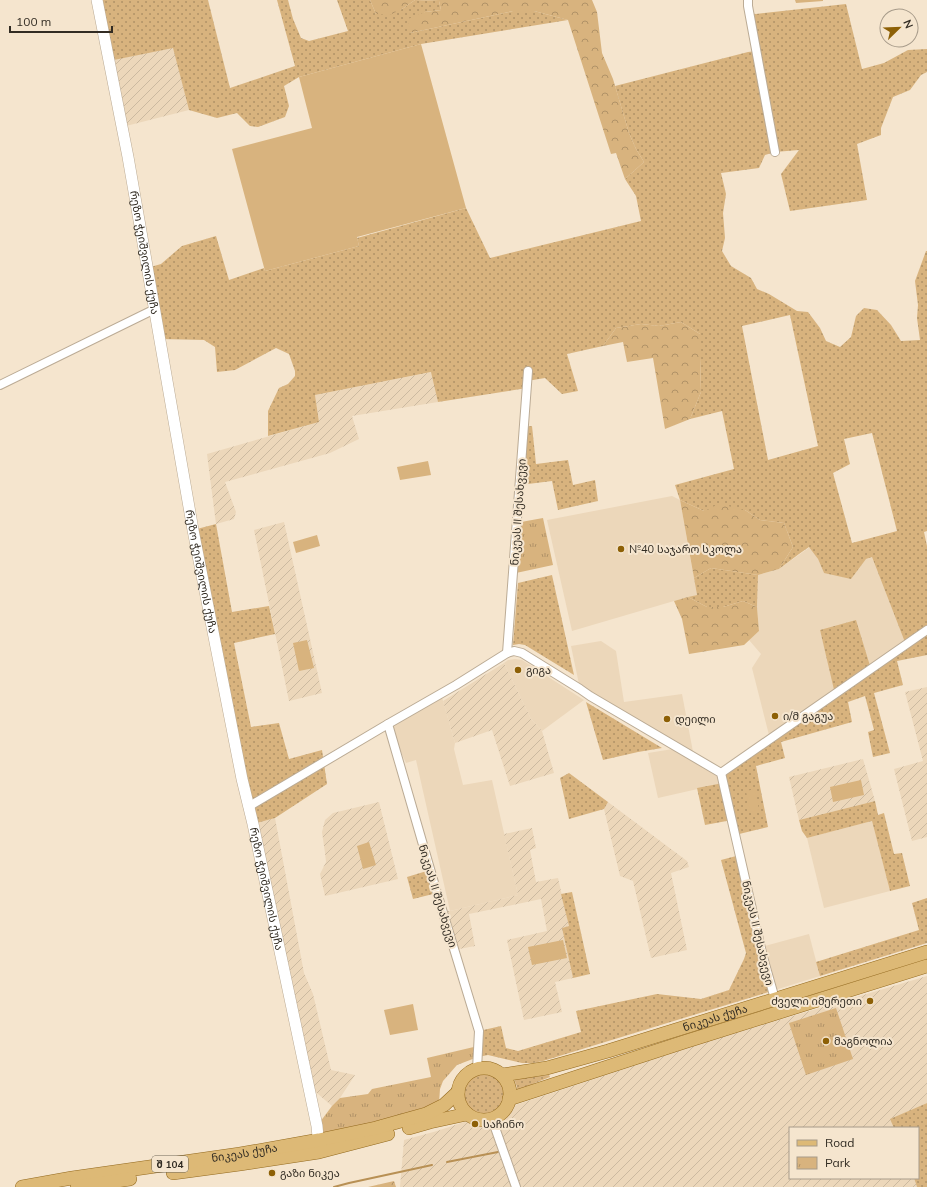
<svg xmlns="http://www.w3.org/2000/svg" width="927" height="1187" viewBox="0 0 927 1187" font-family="Mulish,'Noto Sans Georgian',sans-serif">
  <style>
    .built { fill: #ecd7ba }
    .industrial { fill: url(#industrial-furrows) }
    .grass { fill: url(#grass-dots); fill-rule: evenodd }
    .forest { fill: url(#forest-crowns) }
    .park { fill: url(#park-tufts) }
    .pitch { fill: #d8b37e }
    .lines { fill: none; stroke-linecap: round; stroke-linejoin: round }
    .stream { stroke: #b89054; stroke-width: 2 }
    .street-casing { stroke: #bbab95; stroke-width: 10 }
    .secondary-casing { stroke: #bbab95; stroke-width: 12 }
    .primary-casing { stroke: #93691e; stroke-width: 14 }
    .street { stroke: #fff; stroke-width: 8 }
    .secondary { stroke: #fff; stroke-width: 11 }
    .primary { stroke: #ddb976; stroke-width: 13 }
    .poi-dot { fill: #8d6006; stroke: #f5e5ce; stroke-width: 1.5 }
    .labels { text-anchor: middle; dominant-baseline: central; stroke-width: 4; stroke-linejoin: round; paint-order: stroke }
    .shield { fill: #f5e5ce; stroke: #6c6456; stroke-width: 1 }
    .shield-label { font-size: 10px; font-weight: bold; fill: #322c23 }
    .street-label { font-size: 11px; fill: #322c23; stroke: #f5e5ce }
    .poi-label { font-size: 11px; fill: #322c23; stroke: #f5e5ce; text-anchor: start }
  </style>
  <defs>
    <pattern id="industrial-furrows" width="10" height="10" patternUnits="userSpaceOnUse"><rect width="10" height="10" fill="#ecd7ba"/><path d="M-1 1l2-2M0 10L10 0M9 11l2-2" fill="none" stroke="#cbb9a0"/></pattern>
    <pattern id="grass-dots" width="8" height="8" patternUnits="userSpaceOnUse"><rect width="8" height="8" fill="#d8b37e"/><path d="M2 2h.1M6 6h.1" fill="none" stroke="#b09267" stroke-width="1.8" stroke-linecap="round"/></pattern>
    <pattern id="forest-crowns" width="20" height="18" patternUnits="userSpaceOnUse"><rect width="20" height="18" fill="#d8b37e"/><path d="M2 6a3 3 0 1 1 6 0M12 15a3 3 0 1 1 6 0" fill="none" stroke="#b09267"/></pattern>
    <pattern id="park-tufts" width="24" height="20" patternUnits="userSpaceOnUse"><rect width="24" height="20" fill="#d8b37e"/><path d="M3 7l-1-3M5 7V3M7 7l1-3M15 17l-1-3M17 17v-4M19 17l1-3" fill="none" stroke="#b09267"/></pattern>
  </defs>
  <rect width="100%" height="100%" fill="#f5e5ce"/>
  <g class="built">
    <polygon points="672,496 680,500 697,595 674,601 572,631 547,520"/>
    <polygon points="810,547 818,559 824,573 872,557 906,645 871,669 820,630 836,694 770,739 752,668 761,654 749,640 759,631 757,607 758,575 779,569"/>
    <polygon points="601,641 616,651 624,702 682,694 694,757 721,773 724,783 658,798 648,753 679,748 580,689 571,646"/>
    <polygon points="515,659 522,660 584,700 542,731 531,719 504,663 508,660"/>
    <polygon points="441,694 455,743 454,749 463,785 492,780 518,895 450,911 416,760 406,763 388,724"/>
    <polygon points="872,821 890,891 824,908 807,838"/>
    <polygon points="809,934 820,976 772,991 761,947"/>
  </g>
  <g class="industrial">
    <polygon points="173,47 189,110 122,127 109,61"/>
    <polygon points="432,372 438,402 352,416 359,439 330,453 225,482 236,512 234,519 216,524 207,454 319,422 315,395"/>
    <polygon points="284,522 322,693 289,701 254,530"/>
    <polygon points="504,663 531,719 542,731 554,773 510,786 492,730 455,743 443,701"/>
    <polygon points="927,687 927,837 912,841 894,769 923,761 905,692"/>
    <polygon points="863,759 875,801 799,820 789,777"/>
    <polygon points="379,802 398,879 325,896 320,874 326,862 325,853 322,832 325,820 333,813"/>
    <polygon points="608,802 687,861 689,867 671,873 687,950 651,958 633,881 620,876 604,809"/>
    <polygon points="275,818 304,973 313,994 331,1070 355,1075 340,1098 332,1106 311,1088 253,824"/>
    <polygon points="532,828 536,848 530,850 536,882 558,878 569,926 562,928 573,978 555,982 562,1012 524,1020 507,940 547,931 541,899 469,914 475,946 454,950 442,911 450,911 518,895 504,834"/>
    <polygon points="927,976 927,1103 891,1119 894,1128 790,1128 790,1178 914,1178 917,1187 400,1187 404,1140 437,1131 712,1040"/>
  </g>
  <g class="grass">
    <polygon points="97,0 208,0 230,88 295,66 277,0 288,0 293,19 301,38 309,41 348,31 337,0 370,0 376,14 402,9 415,0 439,1 441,10 425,12 410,33 513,11 534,11 568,20 421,44 299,77 284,86 289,106 285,117 258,127 250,126 237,113 217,118 189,110 173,48 109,61"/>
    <path d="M846 4 862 69 884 63 908 50 927 49V72L921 75 910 90 893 97 881 128V135L857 144 867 200 790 211 781 174 799 150 775 152 765 155 759 168 721 173 726 194 723 213 725 238 722 251 731 266 751 278 757 289 769 294 797 311 808 312 820 328 826 341 840 347 851 337 856 316 864 308 877 310 891 325 901 341 920 340 917 318 918 305 915 281 926 251H927V531L924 532 927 546V655L897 661 903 685 874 693 890 753 873 757 868 732 874 730 865 696 848 702 852 722 781 742 785 758 756 766 768 827 735 835 732 820 705 825 697 788 723 783 721 773 835 694 820 630 856 620 871 669 906 645 872 557 866 559 851 579 824 573 818 559 809 547 799 554 779 569 793 547 784 523 760 520 745 510 704 511 680 500 675 485 734 469 722 411 690 419 701 392 700 357V334L681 322 659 326 641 324 616 328 603 346 567 354 578 391 562 394 545 378 527 381V388L438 402 431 372 315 395 319 422 268 436V411L279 388 288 384 295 376V371L289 354 276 348 235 370 217 372 215 347 204 340 160 339 147 268 161 264 182 246 216 236 229 280 264 268 265 271 359 246 357 238 466 208 490 258 641 221 636 196 625 179 644 162 636 149 629 133 615 86 748 52 756 51 749 13 756 14ZM790 315 818 446 768 460 742 326ZM872 433 897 531 852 543 833 473 850 464 844 439Z"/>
    <polygon points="532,426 536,464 568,460 573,485 595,480 598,501 558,510 552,481 520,485 524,427"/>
    <polygon points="216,524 232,612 269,606 275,634 234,643 251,727 279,723 289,759 322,750 327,784 275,818 253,824 193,530"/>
    <polygon points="711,568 758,575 757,607 743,601 723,607 707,607 688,597 697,595 694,578"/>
    <polygon points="552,575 574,675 525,645 519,644 513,645 518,583"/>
    <polygon points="586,702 662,748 638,752 603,760"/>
    <polygon points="569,773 608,802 604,809 569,819 560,778"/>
    <polygon points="875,801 878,815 884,813 894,854 902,853 910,886 890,891 872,821 807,838 802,831 799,820"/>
    <polygon points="740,855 772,991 543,1061 533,1063 522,1063 488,1055 478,1057 479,1031 501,1026 506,1048 518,1051 581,1032 576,1011 657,994 701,999 729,990 744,959 746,953 721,860"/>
    <polygon points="430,870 437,893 413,899 407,877"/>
    <polygon points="572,892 590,974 573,978 562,928 569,926 561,894"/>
    <polygon points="927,898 927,943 820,976 816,962 919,930 912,903"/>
    <circle cx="484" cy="1094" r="20"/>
    <polygon points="549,1075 550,1077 535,1083 517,1093 517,1087 513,1076 533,1077"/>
    <polygon points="927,1103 927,1187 917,1187 914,1178 918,1178 918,1128 894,1128 890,1119"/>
  </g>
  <g class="forest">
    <polygon points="370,0 592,0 597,12 602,53 613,79 629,133 636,149 644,162 625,179 616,153 611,154 568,20 534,11 513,11 410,33 408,19 425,12 441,10 439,1 415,0 402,9 390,15 376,14"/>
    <polygon points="681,322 700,334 700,357 701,392 690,419 665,429 653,358 627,362 623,342 603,346 616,328 641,324 659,326"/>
    <polygon points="680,500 704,511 719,504 745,510 760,520 784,523 793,547 779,569 758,575 711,568 694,578"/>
    <polygon points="688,597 707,607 723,607 743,601 757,607 759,631 744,645 689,654 682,619 674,601"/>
    <polygon points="394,1181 396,1187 368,1187"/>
  </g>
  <g class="park">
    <polygon points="543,518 553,565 516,573 521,522"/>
    <polygon points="836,1008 853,1059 806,1075 789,1023"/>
    <polygon points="478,1046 478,1057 457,1065 443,1081 440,1089 439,1103 319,1140 317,1126 332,1106 340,1098 368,1094 372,1089 431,1077 427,1058"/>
  </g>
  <g class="pitch">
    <polygon points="795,0 823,0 823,1 796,3"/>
    <polygon points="421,44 466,208 357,237 359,246 265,271 232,149 312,128 299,77"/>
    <polygon points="428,461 431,475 400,480 397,467"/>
    <polygon points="317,535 320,546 296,553 293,542"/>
    <polygon points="307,640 314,668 299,671 293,643"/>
    <polygon points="861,780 864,795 833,802 830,787"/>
    <polygon points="755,789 759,810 750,812 746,791"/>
    <polygon points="369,842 376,865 363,869 357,846"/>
    <polygon points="563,940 567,958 532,965 528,947"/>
    <polygon points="413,1004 418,1030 390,1035 384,1010"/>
  </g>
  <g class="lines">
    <g class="stream">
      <polyline points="447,1162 498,1152"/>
      <polyline points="334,1187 349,1183 432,1165"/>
    </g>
    <g class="street-casing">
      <g id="street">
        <polyline points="748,0 748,6 775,152"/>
        <polyline points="0,385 155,309"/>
        <polyline points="507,653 528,371"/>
        <polyline points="388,724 437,893 479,1031 477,1069"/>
        <polyline points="721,773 927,630"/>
        <polyline points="248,807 388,724 456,685 507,653 514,651 522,653 580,689 590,696 721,773 763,957 775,999"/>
        <polyline points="492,1119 516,1187"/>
      </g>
    </g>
    <g class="secondary-casing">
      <g id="secondary">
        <path id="s1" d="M97 0 128 157 193 530 242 779 253 824 317 1126 319 1148"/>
      </g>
    </g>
    <g class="primary-casing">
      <g id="primary">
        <circle cx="484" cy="1094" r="26"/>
        <path id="s2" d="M502 1075 547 1068 608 1051 927 952"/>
        <polyline points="509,1099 684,1042 927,966"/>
        <polyline points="409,1128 430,1122 467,1114"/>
        <polyline points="173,1173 240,1164 319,1152 388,1134"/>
        <path id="s3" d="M22 1187 72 1178 240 1154 319 1140 376 1128 426 1114 444 1105 458 1092"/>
        <polyline points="77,1187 130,1179"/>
      </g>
    </g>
    <use href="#street" class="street"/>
    <use href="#secondary" class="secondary"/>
    <use href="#primary" class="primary"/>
  </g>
  <g class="poi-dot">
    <circle cx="621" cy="549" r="4"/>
    <circle cx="518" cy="670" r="4"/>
    <circle cx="775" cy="716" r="4"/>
    <circle cx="667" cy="719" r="4"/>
    <circle cx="870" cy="1001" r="4"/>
    <circle cx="826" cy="1041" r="4"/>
    <circle cx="475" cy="1124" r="4"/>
    <circle cx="272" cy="1173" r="4"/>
  </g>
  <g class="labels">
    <rect class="shield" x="152" y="1156" width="36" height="16" rx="3"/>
    <g class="shield-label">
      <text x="170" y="1164">შ 104</text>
    </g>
    <g class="street-label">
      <text stroke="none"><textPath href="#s1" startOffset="257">რეზო ჭეიშვილის ქუჩა</textPath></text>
      <text transform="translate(518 512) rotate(-86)">ნიკეას II შესახვევი</text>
      <text stroke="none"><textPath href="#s1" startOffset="581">რეზო ჭეიშვილის ქუჩა</textPath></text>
      <text stroke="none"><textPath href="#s1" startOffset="905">რეზო ჭეიშვილის ქუჩა</textPath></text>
      <text transform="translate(438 896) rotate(73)">ნიკეას II შესახვევი</text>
      <text transform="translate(758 933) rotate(77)">ნიკეას II შესახვევი</text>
      <text stroke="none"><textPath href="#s2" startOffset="221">ნიკეას ქუჩა</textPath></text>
      <text stroke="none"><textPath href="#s3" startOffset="225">ნიკეას ქუჩა</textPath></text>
    </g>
    <g class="poi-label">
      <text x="629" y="549">№40 საჯარო სკოლა</text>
      <text x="526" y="670">გიგა</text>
      <text x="783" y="716">ი/მ გაგუა</text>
      <text x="675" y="719">დეილი</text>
      <text x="862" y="1001" text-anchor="end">ძველი იმერეთი</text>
      <text x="834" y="1041">მაგნოლია</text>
      <text x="483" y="1124">საჩინო</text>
      <text x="280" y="1173">გაზი ნიკეა</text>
    </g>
  </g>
  <rect x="789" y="1127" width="130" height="52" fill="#f5e5ce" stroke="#a79b8a"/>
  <rect x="797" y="1140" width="20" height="6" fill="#ddb976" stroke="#a79b8a"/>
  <text x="825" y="1147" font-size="12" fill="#322c23">Road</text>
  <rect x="797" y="1157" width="20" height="12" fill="url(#park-tufts)" stroke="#a79b8a"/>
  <text x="825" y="1167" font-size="12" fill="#322c23">Park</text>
  <g transform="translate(899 28) rotate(67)"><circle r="19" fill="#f5e5ce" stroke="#a79b8a"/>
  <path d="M0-3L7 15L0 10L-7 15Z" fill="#8d6006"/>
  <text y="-6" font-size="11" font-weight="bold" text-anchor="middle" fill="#322c23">N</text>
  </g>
  <path d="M10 26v6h102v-6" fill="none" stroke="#322c23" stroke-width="2"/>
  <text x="16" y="26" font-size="12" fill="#322c23" stroke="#f5e5ce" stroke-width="3" paint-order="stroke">100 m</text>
</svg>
